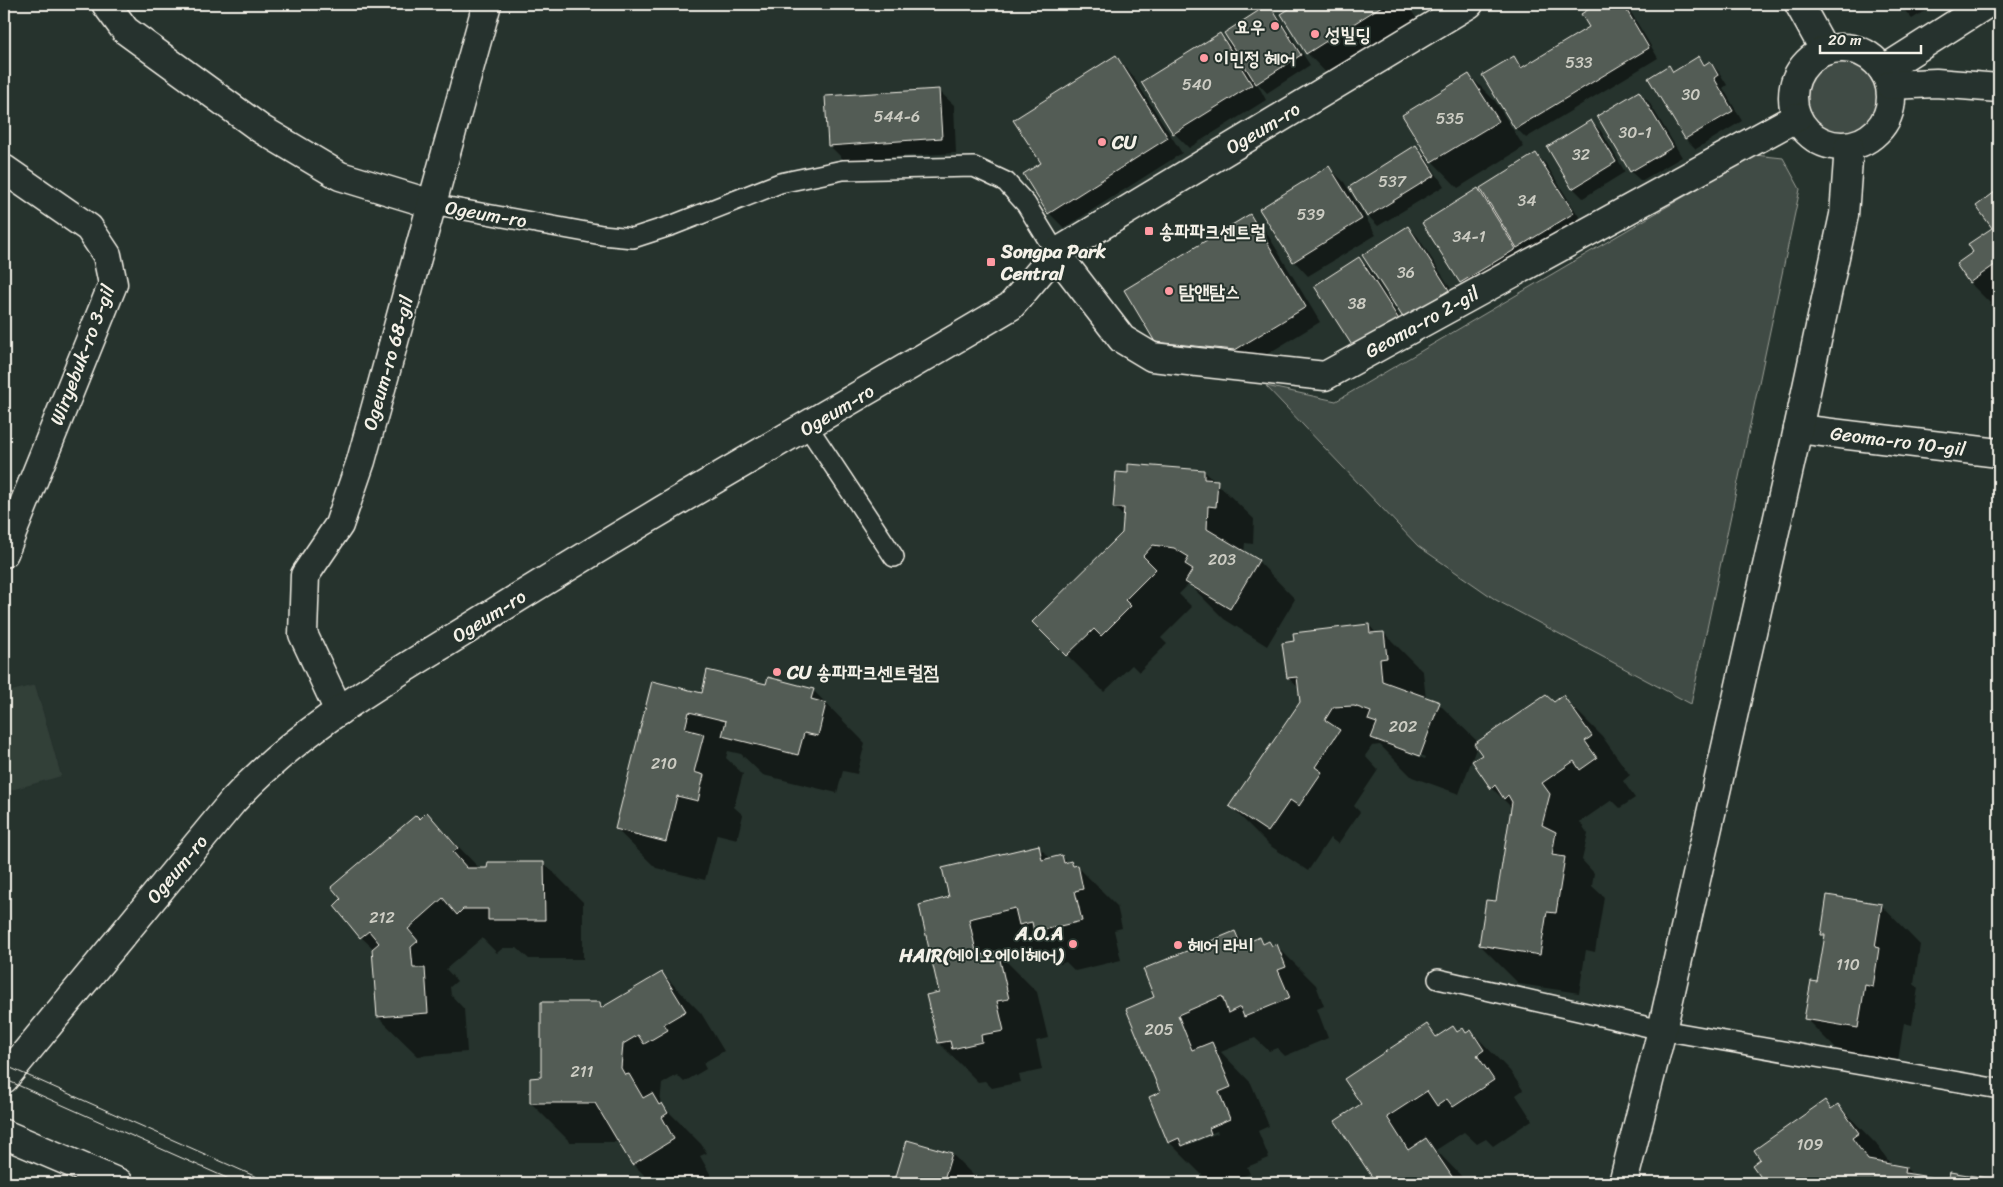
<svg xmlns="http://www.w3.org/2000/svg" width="2003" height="1187" viewBox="0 0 2003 1187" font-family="Sriracha,'Poor Story',sans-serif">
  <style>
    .built { fill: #333f39 }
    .green { fill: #414b45; stroke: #9a9e96 }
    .shadow { fill: #0007; fill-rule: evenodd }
    .building { fill: #525c55; stroke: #f4f1e8 }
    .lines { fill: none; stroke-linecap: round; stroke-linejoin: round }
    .service-casing { stroke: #f4f1e8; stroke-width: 22 }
    .minor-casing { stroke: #f4f1e8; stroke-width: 31 }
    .tertiary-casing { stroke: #f4f1e8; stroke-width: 31 }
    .secondary-casing { stroke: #f4f1e8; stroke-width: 31 }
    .service { stroke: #26332d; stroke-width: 19 }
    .minor { stroke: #26332d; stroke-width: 28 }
    .tertiary { stroke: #26332d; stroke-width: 28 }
    .secondary { stroke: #26332d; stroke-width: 28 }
    .tram { stroke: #f4f1e8; stroke-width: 1 }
    .poi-dot { fill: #ff9aa2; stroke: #26332d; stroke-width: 2 }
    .labels { text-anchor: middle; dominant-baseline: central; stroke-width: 4; stroke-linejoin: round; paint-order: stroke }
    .number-label { font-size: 16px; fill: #ccccc3 }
    .poi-label { font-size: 19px; font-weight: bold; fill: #f4f1e8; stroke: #26332d; text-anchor: start }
    .street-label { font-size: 19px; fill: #f4f1e8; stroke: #26332d }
  </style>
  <rect width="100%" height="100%" fill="#26332d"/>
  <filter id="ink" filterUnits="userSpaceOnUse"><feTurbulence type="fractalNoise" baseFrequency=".02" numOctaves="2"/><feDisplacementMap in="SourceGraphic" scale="10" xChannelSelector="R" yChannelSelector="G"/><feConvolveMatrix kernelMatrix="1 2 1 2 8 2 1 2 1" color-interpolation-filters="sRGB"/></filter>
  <g filter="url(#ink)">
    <polygon class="built" points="35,685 61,776 4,792 4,693"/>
    <g class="green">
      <circle cx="1842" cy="97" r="42"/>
      <polygon points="1755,155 1783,158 1800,189 1691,704 1496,600 1418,546 1266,386 1336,401"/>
    </g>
    <g class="shadow">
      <polygon points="1300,4 1407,4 1420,24 1333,80 1307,53 1282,15"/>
      <polygon points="1600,4 1626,4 1658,58 1526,138 1516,128 1514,57 1524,68 1591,28 1583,14"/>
      <polygon points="1899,4 1936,4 1912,19"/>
      <polygon points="1269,6 1278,16 1310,65 1267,93 1256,81 1266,100 1189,148 1174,133 1143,83 1219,34 1234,48"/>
      <polygon points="1116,57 1130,72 1182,153 1064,228 1049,213 1042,163"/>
      <polygon points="1699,58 1706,65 1710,62 1719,72 1727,85 1723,88 1742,121 1696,149 1686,139 1649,78 1669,66 1675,72"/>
      <polygon points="1469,75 1495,101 1524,147 1458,188 1432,161 1404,115"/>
      <polygon points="939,91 954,105 956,153 844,160 829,145"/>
      <polygon points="1639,92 1649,102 1682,157 1641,181 1631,172 1598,116"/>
      <polygon points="1591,121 1601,131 1625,172 1583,198 1573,188"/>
      <polygon points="1416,146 1425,156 1444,186 1378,226 1368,216"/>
      <polygon points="1536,154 1546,164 1583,223 1528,257 1520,249 1525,259 1471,292 1461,283 1478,189 1486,197"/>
      <polygon points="1329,168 1344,182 1376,235 1308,276 1294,261"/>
      <polygon points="1999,191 1999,307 1996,309 1970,283 1958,264 1975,252 1993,228 1978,206"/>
      <polygon points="1250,215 1265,230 1320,322 1251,364 1171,356 1156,341"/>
      <polygon points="1408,227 1418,237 1458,300 1405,318"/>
      <polygon points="1359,258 1369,268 1409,331 1365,359"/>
      <polygon points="1204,471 1254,519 1253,544 1245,543 1244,553 1258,561 1295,599 1267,646 1224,619 1189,584 1179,594 1192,607 1161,638 1167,644 1139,672 1132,665 1104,692 1034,622 1123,534 1124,517 1114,507"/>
      <path d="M1369 625 1377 634 1384 633 1423 672 1426 699 1439 704 1478 742 1563 697 1602 736 1630 775 1623 781 1635 798 1620 808 1612 800 1580 822 1588 834 1582 860 1594 873 1592 886 1604 897 1595 952 1586 950 1579 993 1519 984 1480 945 1497 903 1512 808 1492 788 1483 755 1477 746 1459 794 1412 777 1380 745 1372 746 1365 756 1378 770 1354 806 1360 812 1338 844 1330 838 1308 871 1269 845 1230 806 1301 702 1300 689 1288 678ZM1589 736 1591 738 1581 746 1579 744ZM1409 751 1426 757 1425 759 1409 753Z"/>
      <polygon points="653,683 702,695 767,686 813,690 865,743 857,774 843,771 837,793 763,775 741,754 728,751 726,758 743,774 734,807 743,815 737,839 717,834 705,880 656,868 616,829"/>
      <polygon points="427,814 481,870 544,863 583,902 583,959 529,959 517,948 503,948 497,953 482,938 446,969 457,981 450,987 451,995 464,1009 467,1052 418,1056 378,1017 374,949 361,937 420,820"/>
      <polygon points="1039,847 1051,859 1062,857 1068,863 1077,866 1117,906 1122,928 1114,930 1121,960 1075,971 1066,962 1060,964 1045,949 1007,958 1008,963 1037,992 1048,1038 1036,1041 1042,1070 1019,1075 1021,1082 992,1088 985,1081 978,1082 939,1043 941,993 950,898"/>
      <polygon points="1881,905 1920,945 1914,984 1918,988 1912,1025 1904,1023 1897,1067 1845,1058 1806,1019 1818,983 1826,938 1822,934"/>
      <path d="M1235 932 1246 944 1259 938 1265 944 1269 943 1273 946 1276 945 1316 985 1324 1006 1317 1009 1328 1038 1285 1056 1277 1048 1269 1051 1255 1038 1221 1052 1251 1083 1269 1126 1258 1131 1269 1158 1247 1167 1250 1174 1221 1183 1216 1178 1208 1181 1169 1142 1162 1092 1156 998ZM1217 1131 1218 1133 1190 1144V1142Z"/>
      <polygon points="662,973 701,1013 724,1051 703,1063 706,1069 684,1082 677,1075 662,1084 660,1103 701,1144 707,1153 700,1156 713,1179 706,1183 652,1183 633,1164 620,1142 570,1142 531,1103 542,1079 599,1003 604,1008"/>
      <polygon points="1427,1026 1438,1037 1453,1027 1458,1033 1463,1030 1467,1034 1471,1031 1510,1071 1523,1090 1516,1095 1532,1120 1493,1146 1486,1139 1477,1144 1464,1132 1436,1150 1468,1183 1377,1183 1337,1122 1363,1105"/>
      <polygon points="1825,1102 1833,1110 1838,1105 1877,1145 1892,1166 1906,1168 1913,1175 1949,1182 1992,1180 1995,1183 1767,1183 1754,1165"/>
      <polygon points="908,1142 952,1154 981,1183 896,1183"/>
    </g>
    <g class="building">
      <polygon points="1269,4 1301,55 1256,84 1224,33"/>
      <polygon points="1297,4 1385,4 1306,54 1281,14"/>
      <polygon points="1597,4 1623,4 1649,48 1515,129 1482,75 1514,56 1521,68 1589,27 1581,14"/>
      <polygon points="1220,33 1252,85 1173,134 1141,82"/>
      <polygon points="1116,55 1168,138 1048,214 1023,174 1041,163 1013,120"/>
      <polygon points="1699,56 1704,65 1710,61 1718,75 1714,78 1733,111 1685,139 1648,78 1669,65 1673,72"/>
      <polygon points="1469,74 1499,121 1431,162 1402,115"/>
      <polygon points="939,89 942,138 828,146 825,96"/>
      <polygon points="1639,91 1673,147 1630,172 1597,116"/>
      <polygon points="1591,120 1616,162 1572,189 1547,147"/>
      <polygon points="1416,145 1435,175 1367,217 1349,187"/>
      <polygon points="1536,153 1574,213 1517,248 1480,188"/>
      <polygon points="1329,166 1362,219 1293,262 1259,209"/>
      <polygon points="1478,188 1516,249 1460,283 1422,223"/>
      <polygon points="1999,189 1999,262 1969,283 1956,264 1973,252 1968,244 1992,228 1976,206"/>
      <polygon points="1250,214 1306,307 1235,350 1155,342 1124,290"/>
      <polygon points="1408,226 1449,290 1404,319 1362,255"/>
      <polygon points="1359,257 1400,321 1355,350 1314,286"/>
      <polygon points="1128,464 1204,470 1204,479 1218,480 1216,507 1208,506 1207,529 1259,560 1230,609 1185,582 1193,569 1185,564 1189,557 1174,548 1153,545 1143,556 1156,569 1125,600 1131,606 1101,636 1094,629 1066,656 1032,622 1122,533 1124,508 1113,508 1116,472 1128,473"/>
      <polygon points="1369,624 1370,633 1384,632 1387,658 1380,659 1382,681 1440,702 1420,756 1371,738 1377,723 1368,720 1371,712 1354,706 1333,707 1325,720 1340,730 1315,767 1322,772 1299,806 1290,800 1268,832 1229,806 1300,702 1297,677 1287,678 1282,643 1294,641 1293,633"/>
      <polygon points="707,670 766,684 768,677 814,689 811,699 826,703 818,736 804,733 798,755 722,736 726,721 689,712 685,729 704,734 694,772 704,775 698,801 677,796 666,842 615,829 652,681 702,693"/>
      <polygon points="1546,695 1554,702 1563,695 1592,736 1585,741 1597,758 1580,770 1574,761 1542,783 1550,794 1542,825 1556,832 1552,855 1565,857 1556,913 1547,912 1540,955 1479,945 1486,900 1496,901 1512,802 1508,795 1504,799 1495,785 1491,789 1472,761 1482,755 1474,744"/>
      <polygon points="427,812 458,848 453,852 467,868 487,868 488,862 544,862 545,920 488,920 488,909 463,909 457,915 443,898 408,929 418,941 411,947 413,968 425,968 428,1013 377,1017 372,949 379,943 369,931 360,938 334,906 341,899 331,887 416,815 420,819"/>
      <polygon points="1039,845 1042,860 1062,855 1064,863 1071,861 1073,866 1078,865 1083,889 1075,891 1082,921 1034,932 1032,922 1019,925 1015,908 969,919 977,956 998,951 1009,999 997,1001 1004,1031 981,1035 982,1042 952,1049 950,1041 938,1043 926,995 939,992 919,905 949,897 942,868"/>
      <polygon points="1827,895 1882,904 1875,947 1879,948 1873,987 1865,985 1858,1028 1804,1019 1811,981 1817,982 1825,935 1821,935"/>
      <polygon points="1235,931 1241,945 1260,937 1263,944 1269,941 1272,946 1277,944 1286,967 1278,970 1290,998 1244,1017 1240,1007 1228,1013 1222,996 1178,1015 1192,1050 1212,1042 1231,1087 1219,1092 1230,1119 1209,1128 1211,1134 1182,1146 1179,1138 1168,1143 1149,1097 1160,1092 1126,1009 1154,997 1143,969"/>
      <polygon points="662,972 686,1011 664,1024 668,1030 644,1044 638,1035 623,1044 621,1068 625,1075 629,1074 643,1098 652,1093 659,1105 662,1103 668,1113 662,1117 674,1139 632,1165 595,1103 530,1103 530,1078 541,1077 541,1002 600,1002 601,1008"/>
      <polygon points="1427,1024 1436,1037 1453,1026 1457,1032 1463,1028 1466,1033 1471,1030 1484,1050 1477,1055 1494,1080 1453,1107 1447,1099 1437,1106 1427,1091 1387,1117 1408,1150 1426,1138 1453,1178 1445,1183 1376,1183 1335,1121 1361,1104 1344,1079"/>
      <polygon points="1825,1100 1831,1109 1838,1104 1859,1133 1852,1138 1868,1160 1906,1167 1905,1173 1948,1180 1950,1172 1992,1179 1991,1183 1765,1183 1752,1165 1760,1159 1754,1150"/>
      <polygon points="907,1140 952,1153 943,1183 894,1183"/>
    </g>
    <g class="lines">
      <g class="service-casing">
        <g id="service">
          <polyline points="432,204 602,235 633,238 673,225 780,183 843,170 974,167 1006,182 1026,204 1056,253"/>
          <polyline points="808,427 894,557"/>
          <polyline points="1438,979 1662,1030 1999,1089"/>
        </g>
      </g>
      <g class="minor-casing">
        <g id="minor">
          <polyline points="106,4 125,30 261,129 340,176 432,204"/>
          <polyline points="1799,4 1825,51"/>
          <circle cx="1842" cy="97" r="49"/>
          <polyline points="1883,70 1987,4"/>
          <polyline points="1890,85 1936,83 1999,88"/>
          <polyline points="4,169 89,228 107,255 113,284 4,553"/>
          <polyline points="1056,253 1122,339 1152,357 1325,376 1797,117"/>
          <polyline points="1798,429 1999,453"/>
          <polyline points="339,711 303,634 305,575 339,525 361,461 487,4"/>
          <polyline points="1623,1183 1662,1030 1798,429 1844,215 1849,146"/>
        </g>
      </g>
      <g class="tertiary-casing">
        <polyline id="tertiary" points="4,1134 119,1183"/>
      </g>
      <g class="secondary-casing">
        <path id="secondary" d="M4 1079 233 801C302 726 391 677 476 624 651 513 833 412 1011 306L1056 253 1469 4"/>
      </g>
      <use href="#service" class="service"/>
      <use href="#minor" class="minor"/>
      <use href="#tertiary" class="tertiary"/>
      <use href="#secondary" class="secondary"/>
      <g class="tram">
        <polyline points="4,1065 270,1183"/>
        <polyline points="4,1079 238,1183"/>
      </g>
    </g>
  </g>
  <g class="poi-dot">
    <circle cx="1275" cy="26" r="5"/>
    <circle cx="1315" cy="34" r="5"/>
    <circle cx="1204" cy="58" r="5"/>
    <circle cx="1102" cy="142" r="5"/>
    <rect x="1144" y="226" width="10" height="10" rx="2.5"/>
    <rect x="986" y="257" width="10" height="10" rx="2.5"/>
    <circle cx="1169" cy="291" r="5"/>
    <circle cx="777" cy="672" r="5"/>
    <circle cx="1073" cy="944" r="5"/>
    <circle cx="1178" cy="945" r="5"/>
  </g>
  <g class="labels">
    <g class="number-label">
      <text x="1579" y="62">533</text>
      <text x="1197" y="84">540</text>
      <text x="1691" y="94">30</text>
      <text x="897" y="116">544-6</text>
      <text x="1450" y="118">535</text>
      <text x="1635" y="132">30-1</text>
      <text x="1581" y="154">32</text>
      <text x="1392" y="181">537</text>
      <text x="1527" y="200">34</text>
      <text x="1311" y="214">539</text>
      <text x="1469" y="236">34-1</text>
      <text x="1406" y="272">36</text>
      <text x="1357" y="303">38</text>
      <text x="1222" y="559">203</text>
      <text x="1403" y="726">202</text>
      <text x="664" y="763">210</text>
      <text x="382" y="917">212</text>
      <text x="1848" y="964">110</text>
      <text x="1159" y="1029">205</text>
      <text x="582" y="1071">211</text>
      <text x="1810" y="1144">109</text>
    </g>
    <g class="poi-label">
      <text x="1265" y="26" text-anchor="end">요우</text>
      <text x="1325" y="34">성빌딩</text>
      <text x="1214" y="58">이민정 헤어</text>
      <text x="1112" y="142">CU</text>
      <text x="1159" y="231">송파파크센트럴</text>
      <text x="1001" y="251">Songpa Park<tspan x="1001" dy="22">Central</tspan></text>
      <text x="1179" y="291">탐앤탐스</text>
      <text x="787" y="672">CU 송파파크센트럴점</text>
      <text x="1063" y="933" text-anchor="end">A.O.A<tspan x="1063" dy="22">HAIR(에이오에이헤어)</tspan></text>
      <text x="1188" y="945">헤어 라비</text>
    </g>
    <g class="street-label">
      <text transform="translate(1263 128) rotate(-31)">Ogeum-ro</text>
      <text transform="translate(486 214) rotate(10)">Ogeum-ro</text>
      <text transform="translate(1422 322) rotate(-29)">Geoma-ro 2-gil</text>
      <text transform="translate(82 355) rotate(-69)">Wiryebuk-ro 3-gil</text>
      <text transform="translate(388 363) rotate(-74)">Ogeum-ro 68-gil</text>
      <text transform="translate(837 410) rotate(-31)">Ogeum-ro</text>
      <text transform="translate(1898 441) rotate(7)">Geoma-ro 10-gil</text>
      <text transform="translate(489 616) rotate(-32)">Ogeum-ro</text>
      <text transform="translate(177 869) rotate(-50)">Ogeum-ro</text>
    </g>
  </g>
  <rect width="2003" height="1187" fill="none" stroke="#26332d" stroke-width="20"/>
  <rect x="10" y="10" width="1983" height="1167" fill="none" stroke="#f4f1e8" stroke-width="2" filter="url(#ink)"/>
  <path d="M1820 45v8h101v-8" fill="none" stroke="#f4f1e8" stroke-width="2.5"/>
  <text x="1828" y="45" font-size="15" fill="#f4f1e8" stroke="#26332d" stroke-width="4" paint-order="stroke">20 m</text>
</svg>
